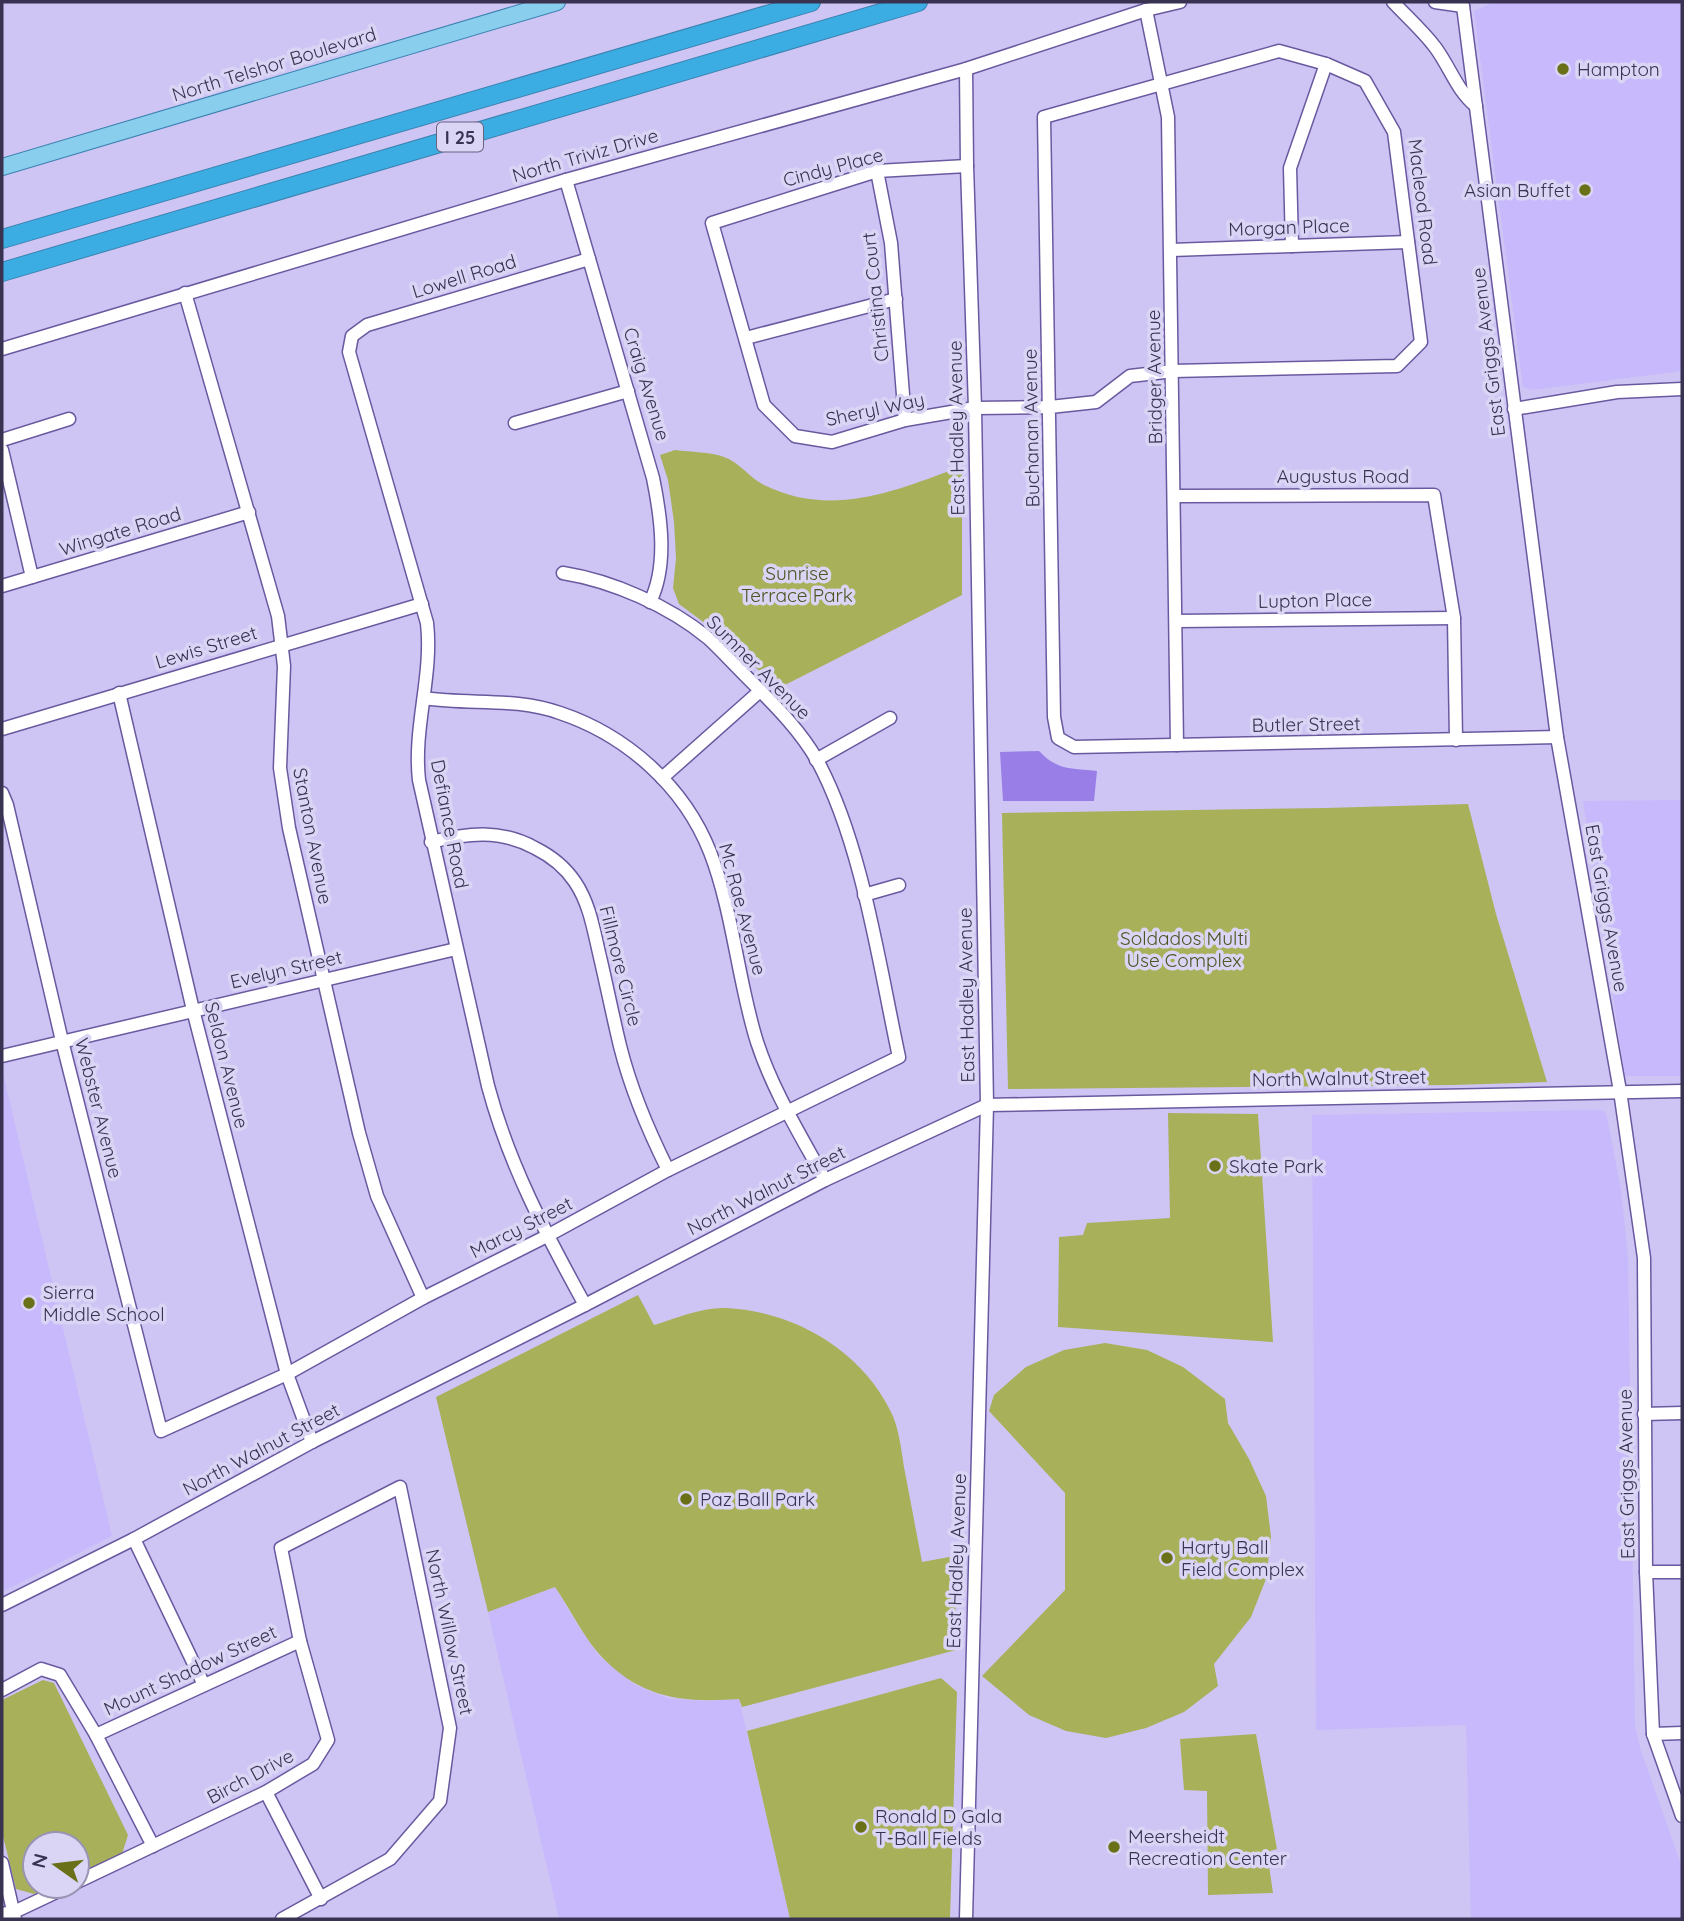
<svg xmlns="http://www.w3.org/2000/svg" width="1684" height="1921" viewBox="0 0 1684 1921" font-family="Quicksand,sans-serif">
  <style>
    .built { fill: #c7b9fc }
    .green { fill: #a8b059 }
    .water { fill: #987ee6 }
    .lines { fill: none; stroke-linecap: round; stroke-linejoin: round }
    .minor-casing { stroke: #6a599f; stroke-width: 15 }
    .major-casing { stroke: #3b82b0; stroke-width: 18 }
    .highway-casing { stroke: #3b82b0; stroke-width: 20 }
    .minor { stroke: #fff; stroke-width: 12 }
    .major { stroke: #8aceee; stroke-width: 16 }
    .highway { stroke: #3cade3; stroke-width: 18 }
    .poi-dot { fill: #6a7017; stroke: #dad5f4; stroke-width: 2.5 }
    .labels { text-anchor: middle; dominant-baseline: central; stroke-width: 7; stroke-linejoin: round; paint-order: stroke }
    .shield { fill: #dad5f4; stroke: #696382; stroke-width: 2 }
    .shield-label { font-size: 18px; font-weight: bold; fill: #393251 }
    .street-label { font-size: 19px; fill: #393251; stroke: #dad5f4 }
    .poi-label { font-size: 19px; fill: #393251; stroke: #dad5f4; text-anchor: start }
    .park-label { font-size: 19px; fill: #4e5320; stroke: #dad5f4 }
  </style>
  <rect width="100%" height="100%" fill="#cec5f4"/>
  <g class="built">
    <polygon points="1494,2 1682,2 1682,371 1532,390 1523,387 1474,11"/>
    <polygon points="1682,800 1682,1076 1625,1076 1583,801"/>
    <polygon points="2,1069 112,1536 2,1592"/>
    <polygon points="1599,1110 1605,1112 1607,1117 1621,1190 1628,1257 1635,1724 1640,1748 1682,1867 1682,1919 1471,1919 1466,1725 1316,1730 1312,1115"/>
    <polygon points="555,1587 576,1623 599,1656 635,1685 669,1699 708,1701 739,1699 790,1919 559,1919 488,1612"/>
  </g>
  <g class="green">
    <path d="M675 450C691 452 710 452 724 457 739 462 750 478 764 485 829 517 890 493 952 470H962V595L777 689 733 644 679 604 673 588 676 558 674 522 668 480 660 455Z"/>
    <polygon points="1468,804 1496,914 1547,1082 1453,1085 1008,1089 1002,813 1325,808"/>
    <polygon points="1168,1113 1258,1114 1273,1342 1058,1327 1059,1237 1083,1235 1087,1223 1170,1218"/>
    <path d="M638 1295 654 1325C677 1318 702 1307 726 1308 794 1311 860 1350 890 1410 899 1427 901 1449 904 1467 910 1499 916 1530 922 1562L955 1556 956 1650 742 1707 739 1699C683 1703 641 1699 600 1655 584 1638 569 1607 555 1587L488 1612 436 1397Z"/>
    <polygon points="1105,1343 1147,1350 1183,1367 1225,1399 1228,1423 1249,1459 1266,1496 1271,1537 1266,1579 1251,1617 1214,1664 1218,1686 1184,1712 1146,1728 1106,1738 1066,1731 1029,1715 982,1676 1065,1590 1065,1493 989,1411 994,1395 1026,1367 1064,1350"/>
    <polygon points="941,1678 957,1692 950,1919 790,1919 747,1731"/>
    <polygon points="43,1680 54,1683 128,1835 122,1854 77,1874 77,1844 35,1844 35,1886 51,1886 34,1894 16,1889 2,1832 2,1700"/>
    <polygon points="1256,1734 1277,1849 1267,1852 1273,1893 1208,1895 1207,1791 1184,1790 1180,1739"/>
  </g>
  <path class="water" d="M1039 751C1058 771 1071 768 1097 771L1094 801H1003L1000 752Z"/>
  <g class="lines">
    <g class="minor-casing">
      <g id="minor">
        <path d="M1393 2C1407 17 1422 30 1435 47 1450 67 1457 91 1476 106"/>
        <polyline points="1435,2 1463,6"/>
        <polyline points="1463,6 1557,737 1620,1091 1644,1258 1646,1572 1653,1734 1682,1816"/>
        <polyline points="1146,10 1168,117 1177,745"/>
        <polyline points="967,166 877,171 712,223 764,405 795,436 832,442 905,420 975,408 1050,407 1096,402 1130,376 1173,371 1397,366 1421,342 1394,132 1365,81 1326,64 1279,51 1044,117 1054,717 1058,738 1074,747 1557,737"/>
        <polyline points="877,171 891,243 905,420"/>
        <path d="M566 180 653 478C661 517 668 566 650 602"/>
        <polyline points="1292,246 1290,168 1326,64"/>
        <polyline points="1171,250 1408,242"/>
        <polyline points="185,293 278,616 284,666 280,768 289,828 359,1133 377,1196 423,1298"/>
        <polyline points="746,338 896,299"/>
        <polyline points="2,349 566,180 966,69 1146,10 1180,2"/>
        <polyline points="1514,409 1617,392 1682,389"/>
        <polyline points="515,423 628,391"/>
        <polyline points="2,440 69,419"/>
        <polyline points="2,450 32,577"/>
        <polyline points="1175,496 1434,495 1454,618 1456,740"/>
        <polyline points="2,586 249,512"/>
        <polyline points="1177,621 1454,618"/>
        <polyline points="119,693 193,1010 287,1374 312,1442"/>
        <path d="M424 698C470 705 515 697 560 713 626 735 684 786 710 852 733 911 738 982 757 1042 773 1091 801 1136 825 1180"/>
        <polyline points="2,729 422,604"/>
        <polyline points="816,760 890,718"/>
        <polyline points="662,778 760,691"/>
        <path d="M2 793 7 805 62 1041 161 1431 287 1374 423 1298 547 1236 668 1170 899 1057C879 964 862 843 817 760 797 725 766 697 738 668 728 658 718 647 708 638 669 606 613 581 563 573"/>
        <path d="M431 842C468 833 500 829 535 848 551 856 565 867 575 882 590 904 594 932 600 957 607 987 613 1017 620 1046 631 1090 648 1130 668 1170"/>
        <polyline points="864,895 899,885"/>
        <polyline points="2,1056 456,949"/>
        <path d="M585 1305C546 1234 509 1165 488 1086L419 780C413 727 433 676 427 623L349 352 352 336 367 325 589 259"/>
        <polyline points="1644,1414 1682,1413"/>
        <polyline points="134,1539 204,1685"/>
        <polyline points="1646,1572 1682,1572"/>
        <polyline points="2,1605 134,1539 312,1442 585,1305 825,1180 987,1105 1682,1091"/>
        <polyline points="2,1690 41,1669 60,1675 96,1735 153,1846"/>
        <polyline points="1653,1734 1682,1733"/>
        <polyline points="96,1735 300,1641"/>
        <polyline points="266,1792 321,1899"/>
        <polyline points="2,1863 15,1919"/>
        <polyline points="77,1882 266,1792 313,1764 328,1740 300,1641 281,1548 400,1487 450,1728 440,1801 390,1859 282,1919"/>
        <polyline points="2,1914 14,1912 69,1886"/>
        <polyline points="966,1919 987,1105 975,408 967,166 966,69"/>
      </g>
    </g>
    <g class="major-casing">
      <polyline id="major" points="2,167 557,2"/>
    </g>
    <g class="highway-casing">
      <g id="highway">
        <polyline points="2,239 811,2"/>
        <polyline points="2,272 918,2"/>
      </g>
    </g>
    <use href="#minor" class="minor"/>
    <use href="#major" class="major"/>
    <use href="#highway" class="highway"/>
  </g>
  <g class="poi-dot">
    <circle cx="1563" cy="69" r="7"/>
    <circle cx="1585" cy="190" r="7"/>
    <circle cx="1215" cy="1166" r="7"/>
    <circle cx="29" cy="1303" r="7"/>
    <circle cx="686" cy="1499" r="7"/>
    <circle cx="1167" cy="1558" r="7"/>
    <circle cx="861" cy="1827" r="7"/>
    <circle cx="1114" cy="1847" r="7"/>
  </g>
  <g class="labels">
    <rect class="shield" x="437" y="122.5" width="46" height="29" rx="5"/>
    <g class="shield-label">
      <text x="460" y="137">I 25</text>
    </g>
    <g class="street-label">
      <text transform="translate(274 64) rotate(-17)">North Telshor Boulevard</text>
      <text transform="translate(585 155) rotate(-16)">North Triviz Drive</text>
      <text transform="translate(833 167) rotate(-15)">Cindy Place</text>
      <text transform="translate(1423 202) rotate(83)">Macleod Road</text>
      <text transform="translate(1289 227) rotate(-2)">Morgan Place</text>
      <text transform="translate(464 276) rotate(-17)">Lowell Road</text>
      <text transform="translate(875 297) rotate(-96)">Christina Court</text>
      <text transform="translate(1488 352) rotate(-97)">East Griggs Avenue</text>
      <text transform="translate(1154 377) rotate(-91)">Bridger Avenue</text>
      <text transform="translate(647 384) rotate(73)">Craig Avenue</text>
      <text transform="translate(875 409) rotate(-12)">Sheryl Way</text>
      <text transform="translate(956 428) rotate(-91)">East Hadley Avenue</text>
      <text transform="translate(1031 428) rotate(-91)">Buchanan Avenue</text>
      <text x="1343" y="476">Augustus Road</text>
      <text transform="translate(120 531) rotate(-17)">Wingate Road</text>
      <text transform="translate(1315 600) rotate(-1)">Lupton Place</text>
      <text transform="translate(206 647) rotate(-17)">Lewis Street</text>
      <text transform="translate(759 667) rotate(45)">Sumner Avenue</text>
      <text transform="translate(1306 724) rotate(-1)">Butler Street</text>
      <text transform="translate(450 824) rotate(79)">Defiance Road</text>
      <text transform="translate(313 836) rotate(79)">Stanton Avenue</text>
      <text transform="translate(1607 908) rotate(80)">East Griggs Avenue</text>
      <text transform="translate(743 909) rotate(75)">Mc Rae Avenue</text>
      <text transform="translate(621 966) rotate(76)">Fillmore Circle</text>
      <text transform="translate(286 969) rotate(-13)">Evelyn Street</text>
      <text transform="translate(966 995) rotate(-91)">East Hadley Avenue</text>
      <text transform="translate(227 1065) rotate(76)">Seldon Avenue</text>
      <text transform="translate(1339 1078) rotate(-1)">North Walnut Street</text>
      <text transform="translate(99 1108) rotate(76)">Webster Avenue</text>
      <text transform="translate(766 1190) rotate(-27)">North Walnut Street</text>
      <text transform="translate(521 1227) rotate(-27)">Marcy Street</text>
      <text transform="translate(261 1449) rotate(-28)">North Walnut Street</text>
      <text transform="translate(1626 1474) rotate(-91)">East Griggs Avenue</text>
      <text transform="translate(956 1561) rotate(-88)">East Hadley Avenue</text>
      <text transform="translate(450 1632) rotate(78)">North Willow Street</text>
      <text transform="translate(190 1670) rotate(-25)">Mount Shadow Street</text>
      <text transform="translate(250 1776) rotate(-28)">Birch Drive</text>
    </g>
    <g class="poi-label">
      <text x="1577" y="69">Hampton</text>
      <text x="1571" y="190" text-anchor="end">Asian Buffet</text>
      <text x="1229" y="1166">Skate Park</text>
      <text x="43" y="1292">Sierra<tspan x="43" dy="22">Middle School</tspan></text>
      <text x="700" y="1499">Paz Ball Park</text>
      <text x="1181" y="1547">Harty Ball<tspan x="1181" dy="22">Field Complex</tspan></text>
      <text x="875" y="1816">Ronald D Gala<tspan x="875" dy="22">T-Ball Fields</tspan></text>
      <text x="1128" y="1836">Meersheidt<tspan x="1128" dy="22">Recreation Center</tspan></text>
    </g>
    <g class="park-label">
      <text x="797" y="573">Sunrise<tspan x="797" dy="22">Terrace Park</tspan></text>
      <text x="1184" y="938">Soldados Multi<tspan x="1184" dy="22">Use Complex</tspan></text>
    </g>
  </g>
  <rect width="1684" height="1921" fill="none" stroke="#393251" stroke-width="7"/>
  <g transform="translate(56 1865) rotate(284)"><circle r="33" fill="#dad5f4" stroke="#9a94b3" stroke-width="2"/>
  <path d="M0-5L12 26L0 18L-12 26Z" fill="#6a7017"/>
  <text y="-10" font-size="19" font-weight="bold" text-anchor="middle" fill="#393251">N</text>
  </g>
</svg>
